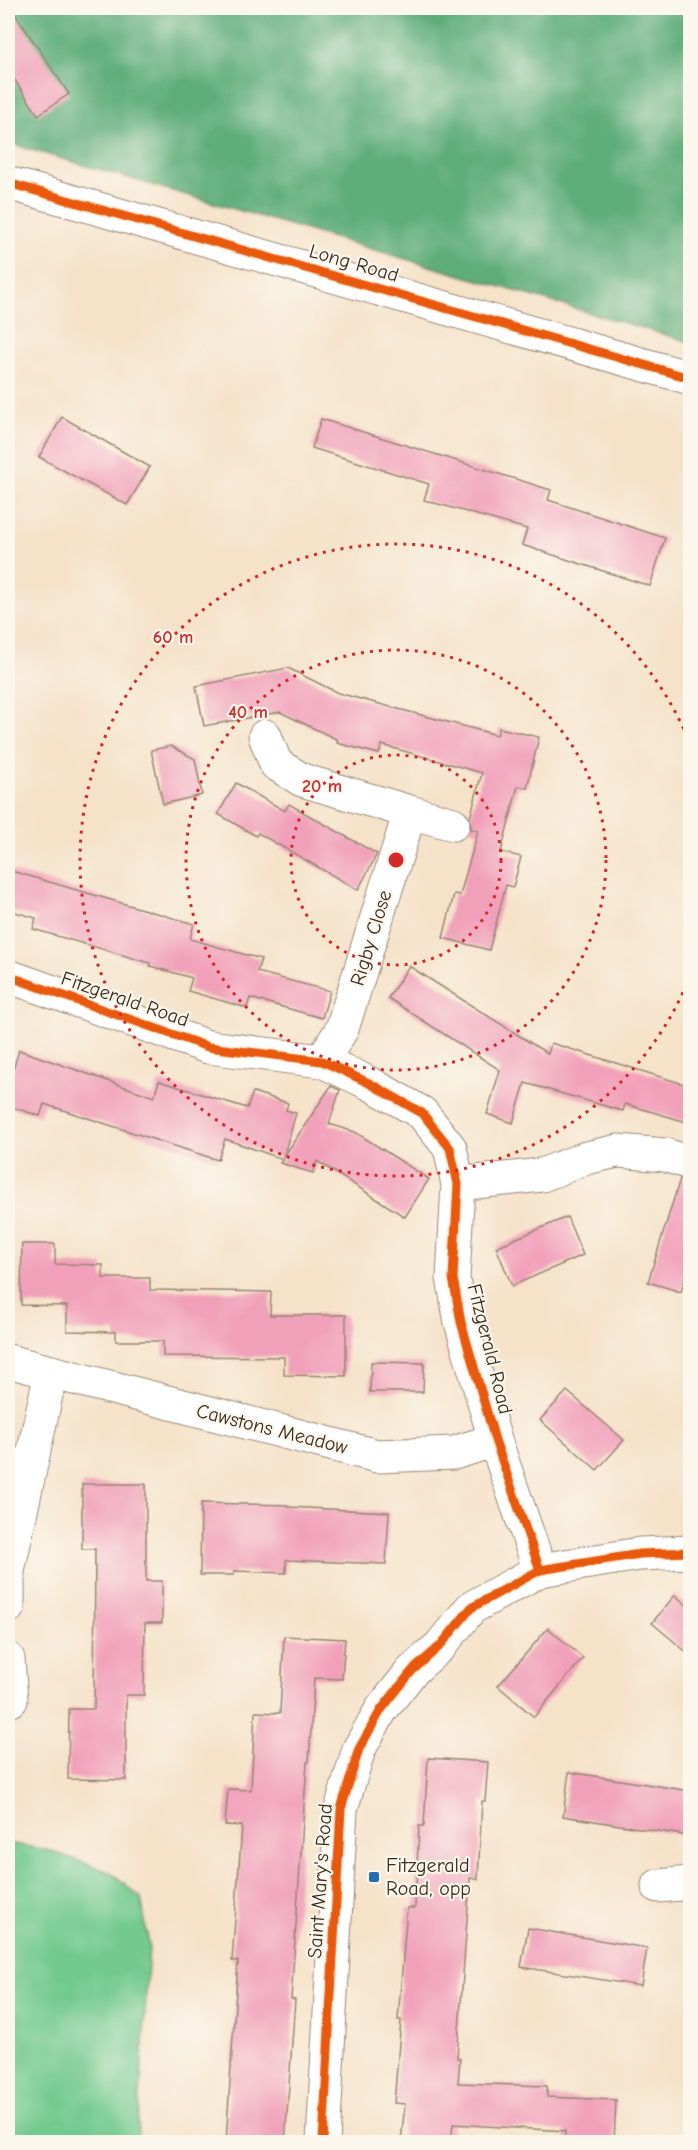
<svg xmlns="http://www.w3.org/2000/svg" width="698" height="2150" viewBox="0 0 698 2150" font-family="'Comic Neue',sans-serif">
  <style>
    .green { fill: #73ca8f; stroke: #577a56; stroke-width: 1.5 }
    .forest { fill: #5eae7a; stroke: #4c6c4c; stroke-width: 1.5 }
    .building { fill: #f1a0b9 }
    .lines { fill: none; stroke-linecap: round; stroke-linejoin: round }
    .minor-casing { stroke: #988674; stroke-width: 35 }
    .minor { stroke: #fff; stroke-width: 33 }
    .cycleway-casing { stroke: #fbf7ec; stroke-width: 13 }
    .cycleway { stroke: #e8590c; stroke-width: 9 }
    .ring { fill: none; stroke: #d62828; stroke-width: 3; stroke-dasharray: 3 6 }
    .poi-dot { fill: #1f6fb2; stroke: #fbf7ec; stroke-width: 2 }
    .labels { text-anchor: middle; dominant-baseline: central; stroke-width: 4.5; stroke-linejoin: round; paint-order: stroke }
    .street-label { font-size: 20px; fill: #3b2a1e; stroke: #fbf7ec }
    .poi-label { font-size: 20px; fill: #3b2a1e; stroke: #fbf7ec; text-anchor: start }
    .centre { fill: #d62828; stroke: #fbf7ec; stroke-width: 3 }
    .ring-label { font-size: 18px; text-anchor: middle; font-weight: bold; fill: #d62828; stroke: #fbf7ec; stroke-width: 4.5; stroke-linejoin: round; paint-order: stroke }
  </style>
  <rect width="100%" height="100%" fill="#fbf7ec"/>
  <filter id="ink" filterUnits="userSpaceOnUse"><feTurbulence type="fractalNoise" baseFrequency=".0167" numOctaves="2"/><feDisplacementMap in="SourceGraphic" scale="12" xChannelSelector="R" yChannelSelector="G"/><feConvolveMatrix kernelMatrix="1 2 1 2 8 2 1 2 1" color-interpolation-filters="sRGB"/></filter>
  <filter id="wash" filterUnits="userSpaceOnUse"><feTurbulence type="fractalNoise" baseFrequency=".008" numOctaves="4" result="noise"/><feDisplacementMap in="SourceGraphic" scale="24" xChannelSelector="R" yChannelSelector="G"/><feGaussianBlur stdDeviation="1.35" result="paint"/><feColorMatrix in="noise" values="0 0 0 0 0 0 0 0 0 0 0 0 0 0 0 0 0 1.4 0 .05"/><feComposite in="paint" operator="in"/></filter>
  <g filter="url(#wash)">
    <rect width="100%" height="100%" fill="#f5e2c9"/>
    <polygon class="green" points="8,1843 51,1851 112,1873 141,1898 149,1946 137,2142 8,2142"/>
    <polygon class="forest" points="8,8 690,8 690,342 8,143"/>
    <g id="blocks">
      <g class="building">
        <polygon points="8,8 11,8 69,94 38,115 8,70"/>
        <polygon points="62,417 150,467 127,505 39,457"/>
        <polygon points="321,419 551,490 548,500 665,538 650,586 522,545 527,529 424,500 429,484 312,448"/>
        <polygon points="288,668 338,693 497,735 499,728 539,737 527,788 518,786 501,852 521,857 513,887 506,885 489,950 443,938 454,894 460,895 478,831 471,829 470,818 482,773 382,745 379,754 337,743 338,740 280,712 204,726 196,686"/>
        <polygon points="171,746 195,759 202,795 163,804 151,750"/>
        <polygon points="236,783 285,811 289,804 377,854 358,890 258,833 256,836 218,814"/>
        <polygon points="8,870 194,924 190,939 261,959 257,972 330,991 322,1018 250,998 247,1008 188,991 192,978 150,966 150,963 33,929 36,918 8,910"/>
        <polygon points="409,966 548,1054 551,1043 690,1086 690,1123 625,1104 623,1111 525,1083 513,1123 487,1114 500,1070 388,998"/>
        <polygon points="19,1050 154,1097 159,1081 247,1108 253,1092 288,1103 286,1110 296,1113 283,1158 331,1086 340,1090 329,1124 355,1132 429,1179 405,1217 317,1161 313,1173 280,1163 283,1159 225,1139 218,1160 44,1104 40,1116 8,1106 8,1087"/>
        <polygon points="680,1179 690,1181 690,1260 681,1292 648,1282"/>
        <polygon points="567,1217 583,1255 512,1286 496,1247"/>
        <polygon points="22,1244 55,1244 55,1264 103,1265 103,1278 150,1278 150,1290 271,1292 270,1315 346,1315 346,1376 284,1375 284,1357 163,1356 163,1341 116,1341 116,1332 67,1331 67,1306 21,1305"/>
        <polygon points="371,1362 424,1363 423,1392 370,1392"/>
        <polygon points="567,1391 624,1440 597,1470 540,1420"/>
        <polygon points="82,1484 146,1484 146,1581 162,1581 162,1623 145,1623 144,1695 126,1695 126,1780 68,1779 69,1709 94,1709 95,1549 82,1549"/>
        <polygon points="201,1503 288,1505 288,1507 389,1512 386,1564 286,1560 286,1573 234,1571 234,1575 200,1575"/>
        <polygon points="675,1595 690,1608 690,1655 652,1623"/>
        <polygon points="548,1628 583,1658 534,1717 498,1686"/>
        <polygon points="284,1636 345,1639 342,1679 314,1678 309,1762 307,1762 291,1999 295,2000 285,2142 226,2142 238,1961 232,1961 242,1826 225,1825 228,1789 251,1790 255,1712 280,1713"/>
        <polygon points="428,1758 488,1762 485,1801 482,1801 478,1879 470,1878 457,2058 460,2058 458,2083 547,2086 547,2097 616,2100 614,2142 565,2140 565,2131 453,2124 451,2142 401,2142 405,2104 394,2103 401,2020 398,2020 407,1908 415,1908 419,1826 424,1826"/>
        <polygon points="569,1772 690,1791 690,1836 563,1816"/>
        <polygon points="528,1928 647,1948 641,1986 521,1967"/>
      </g>
    </g>
  </g>
  <g filter="url(#ink)">
    <use href="#blocks" fill-opacity="0" stroke="#988674" stroke-width="1.5"/>
    <g class="lines">
      <g class="minor-casing">
        <g id="minor">
          <polyline points="8,183 690,378"/>
          <polyline points="265,736 276,764 302,780 410,812 342,1029 322,1061"/>
          <polyline points="410,812 453,824"/>
          <polyline points="8,976 208,1047 322,1061 369,1083 422,1113 450,1148 458,1184 453,1278 461,1322 495,1440 540,1570"/>
          <polyline points="458,1184 542,1175 586,1158 618,1151 665,1155 690,1163"/>
          <polyline points="8,1361 377,1456 454,1453 495,1440"/>
          <polyline points="8,1607 8,1571 51,1372"/>
          <polyline points="8,1659 11,1700"/>
          <polyline points="658,1886 690,1883"/>
          <polyline points="323,2142 341,1809 359,1749 381,1710 412,1671 440,1646 471,1608 540,1570 640,1554 690,1552"/>
        </g>
      </g>
      <use href="#minor" class="minor"/>
      <g class="cycleway-casing">
        <g id="cycleway">
          <polyline points="8,183 690,378"/>
          <polyline points="8,976 208,1047 322,1061 369,1083 422,1113 450,1148 458,1184 453,1278 461,1322 495,1440 540,1570"/>
          <polyline points="323,2142 341,1809 359,1749 381,1710 412,1671 440,1646 471,1608 540,1570 640,1554 690,1552"/>
        </g>
      </g>
      <use href="#cycleway" class="cycleway"/>
    </g>
  </g>
  <g class="ring">
    <circle cx="396" cy="860" r="105"/>
    <circle cx="396" cy="860" r="210"/>
    <path d="M690 976A316 316 0 1 1 690 744"/>
  </g>
  <rect class="poi-dot" x="368" y="1871" width="12" height="12" rx="3"/>
  <g class="labels">
    <g class="street-label">
      <text transform="translate(354 263) rotate(16)">Long Road</text>
      <text transform="translate(371 938) rotate(-73)">Rigby Close</text>
      <text transform="translate(125 999) rotate(19)">Fitzgerald Road</text>
      <text transform="translate(490 1349) rotate(76)">Fitzgerald Road</text>
      <text transform="translate(272 1429) rotate(14)">Cawstons Meadow</text>
      <text transform="translate(320 1881) rotate(-86)">Saint Mary's Road</text>
    </g>
    <g class="poi-label">
      <text x="386" y="1865">Fitzgerald<tspan x="386" dy="23">Road, opp</tspan></text>
    </g>
  </g>
  <circle cx="396" cy="860" r="9" class="centre"/>
  <g class="ring-label">
    <text x="173" y="643">60 m</text>
    <text x="248" y="718">40 m</text>
    <text x="322" y="792">20 m</text>
  </g>
  <rect width="698" height="2150" fill="none" stroke="#fbf7ec" stroke-width="30"/>
</svg>
